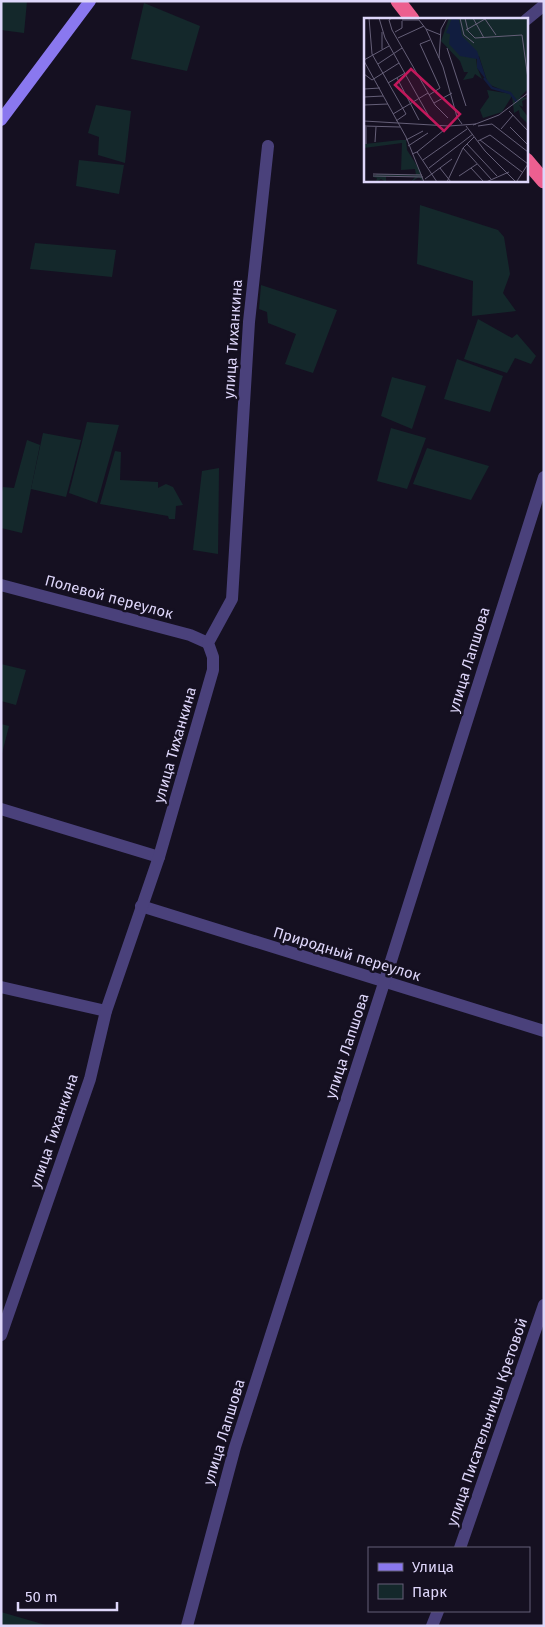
<svg xmlns="http://www.w3.org/2000/svg" width="545" height="1627" viewBox="0 0 545 1627" font-family="'Fira Sans',sans-serif">
  <style>
    .green { fill: #14282b }
    .lines { fill: none; stroke-linecap: round; stroke-linejoin: round }
    .street { stroke: #4a417b; stroke-width: 12 }
    .secondary { stroke: #8a78ef; stroke-width: 12 }
    .highway { stroke: #ec5f90; stroke-width: 15 }
    .labels { text-anchor: middle; dominant-baseline: central; stroke-width: 5; stroke-linejoin: round; paint-order: stroke }
    .street-label { font-size: 15px; fill: #ded6fa; stroke: #151021 }
    .inset-river { fill: none; stroke: #111d3f; stroke-width: 2.5 }
    .inset-road { fill: none; stroke: #655f78; stroke-width: 1 }
    .view { fill: #c2185b; fill-opacity: 0.15; stroke: #c2185b; stroke-width: 2.5 }
    .inset-edge { fill: none; stroke: #ded6fa; stroke-width: 2.5 }
  </style>
  <rect width="100%" height="100%" fill="#151021"/>
  <g class="green">
    <polygon points="1,1 27,1 24,33 1,30"/>
    <polygon points="144,3 200,26 187,71 131,59"/>
    <polygon points="96,105 131,111 125,163 98,155 99,137 88,133"/>
    <polygon points="79,160 124,165 119,194 76,186"/>
    <polygon points="420,205 498,230 504,237 510,274 503,293 516,311 472,316 473,281 417,264"/>
    <polygon points="35,243 116,250 112,277 30,269"/>
    <polygon points="261,285 337,310 313,373 285,364 296,334 268,323 267,312 259,309"/>
    <polygon points="478,319 512,338 517,334 536,356 531,364 515,358 507,373 464,359"/>
    <polygon points="457,359 503,376 490,412 444,399"/>
    <polygon points="392,377 426,386 412,429 381,416"/>
    <polygon points="87,422 119,425 97,503 69,493"/>
    <polygon points="391,428 426,438 407,489 377,481"/>
    <polygon points="43,433 81,440 66,497 31,489"/>
    <polygon points="27,440 40,445 22,533 1,528 1,496 3,487 14,488"/>
    <polygon points="427,448 489,466 471,500 413,484"/>
    <polygon points="115,451 121,452 120,480 158,482 158,488 166,484 173,487 183,505 176,506 175,519 169,519 168,516 100,504"/>
    <polygon points="219,468 218,554 193,550 202,471"/>
    <polygon points="1,664 26,670 16,705 1,701"/>
    <polygon points="1,724 9,726 1,757"/>
    <polygon points="1,1612 49,1626 1,1626"/>
  </g>
  <g class="lines">
    <g class="street">
      <polyline points="526,20 544,5"/>
      <polyline points="1,585 190,635 208,643"/>
      <polyline points="1,809 159,857"/>
      <polyline points="141,906 544,1031"/>
      <polyline points="1,987 106,1011"/>
      <polyline points="1,1335 90,1079 106,1011 159,857 213,670 213,657 208,643 232,599 249,322 268,146"/>
      <polyline points="460,1548 544,1305"/>
      <polyline points="187,1626 235,1447 384,983 544,477"/>
      <polyline points="432,1626 438,1611"/>
    </g>
    <polyline class="secondary" points="1,120 90,1"/>
    <g class="highway">
      <polyline points="398,1 412,19"/>
      <polyline points="526,160 544,181"/>
    </g>
  </g>
  <g class="labels">
    <g class="street-label">
      <text transform="translate(233 339) rotate(-86)">улица Тиханкина</text>
      <text transform="translate(109 597) rotate(15)">Полевой переулок</text>
      <text transform="translate(469 660) rotate(-73)">улица Лапшова</text>
      <text transform="translate(175 745) rotate(-74)">улица Тиханкина</text>
      <text transform="translate(347 954) rotate(17)">Природный переулок</text>
      <text transform="translate(347 1046) rotate(-72)">улица Лапшова</text>
      <text transform="translate(54 1131) rotate(-71)">улица Тиханкина</text>
      <text transform="translate(487 1422) rotate(-71)">улица Писательницы Кретовой</text>
      <text transform="translate(224 1432) rotate(-73)">улица Лапшова</text>
    </g>
  </g>
  <g transform="translate(364 18)">
    <rect width="164" height="164" fill="#151021"/>
    <path d="M85 0 164 1V71L156 79 164 80 158 83 159 89 155 87 164 99V106L156 98 155 92 150 95 148 78 138 94 119 100 116 92 125 79 123 72 147 76 124 66 115 38 112 39 113 49 118 61 111 56 109 60 99 62 104 54H100L96 43 77 23ZM36 122H42L43 132 57 154 56 157H58L59 164 55 159 47 164 51 159 33 158H22V164L17 161 12 164 13 160 9 159V157L11 156 9 159 13 156 52 157 51 151 37 152 38 125 0 130 1 126Z" fill="#14282b"/>
    <path d="M88 0 95 2 98 18 113 33 123 63 113 50V41L96 38 85 26 86 16 82 15Z" fill="#111d3f"/>
    <path class="inset-river" d="M120 60 128 70 146 75 153 84"/>
    <path class="inset-road" d="M5 0 8 36 42 96 32 103M15 0 21 20 67 102M28 0 25 2 28 12 71 87 84 100M96 0 100 17 110 25M101 0 104 13 111 20 158 17 164 61M109 0 120 20M121 1 132 17M38 2H55L62 11 79 49 93 99 98 106M62 11 77 17M102 12 121 1M18 14V31M31 14 38 10V3M34 20 60 8M83 30 102 88M75 40 77 11 83 0M0 42 25 28M0 43 42 119 60 164M14 46 38 30M0 56 8 62 35 45M33 60 55 102M24 65 41 55M0 71 16 70M65 77 76 70 56 26 66 22M0 79 19 78M70 85 88 75M0 87 24 86M145 93 164 113M29 96 64 75M0 103 85 108 112 106M109 107 135 97 164 75M0 108 36 109M102 108 121 133 152 164M114 108 128 106 164 134M146 109 164 127M137 111 149 97M110 119 99 130 127 161M42 122 59 113M116 122 158 154M114 123 126 117 164 146M11 124 12 109M2 126V109M103 126 133 158M44 128 64 115M53 134 80 112M48 136 53 134 73 164M59 142 103 111M65 150 109 116M76 150 87 164M107 150 119 163M9 156 58 157M9 158 59 159M95 158 113 146M61 161 88 141M153 163 164 146M83 164 99 130M122 164 145 154"/>
    <path class="view" d="M47 51 96 96 80 113 31 67Z"/>
    <rect width="164" height="164" class="inset-edge"/>
  </g>
  <rect width="545" height="1627" fill="none" stroke="#ded6fa" stroke-width="5"/>
  <rect x="368" y="1547" width="162" height="65" fill="#151021" stroke="#655f78"/>
  <rect x="378" y="1563" width="25" height="8" fill="#8a78ef" stroke="#655f78"/>
  <text x="412" y="1572" font-size="15" fill="#ded6fa">Улица</text>
  <rect x="378" y="1584" width="25" height="15" fill="#14282b" stroke="#655f78"/>
  <text x="412" y="1597" font-size="15" fill="#ded6fa">Парк</text>
  <path d="M18 1602v8h99v-8" fill="none" stroke="#ded6fa" stroke-width="2.5"/>
  <text x="25" y="1602" font-size="15" fill="#ded6fa" stroke="#151021" stroke-width="4" paint-order="stroke">50 m</text>
</svg>
